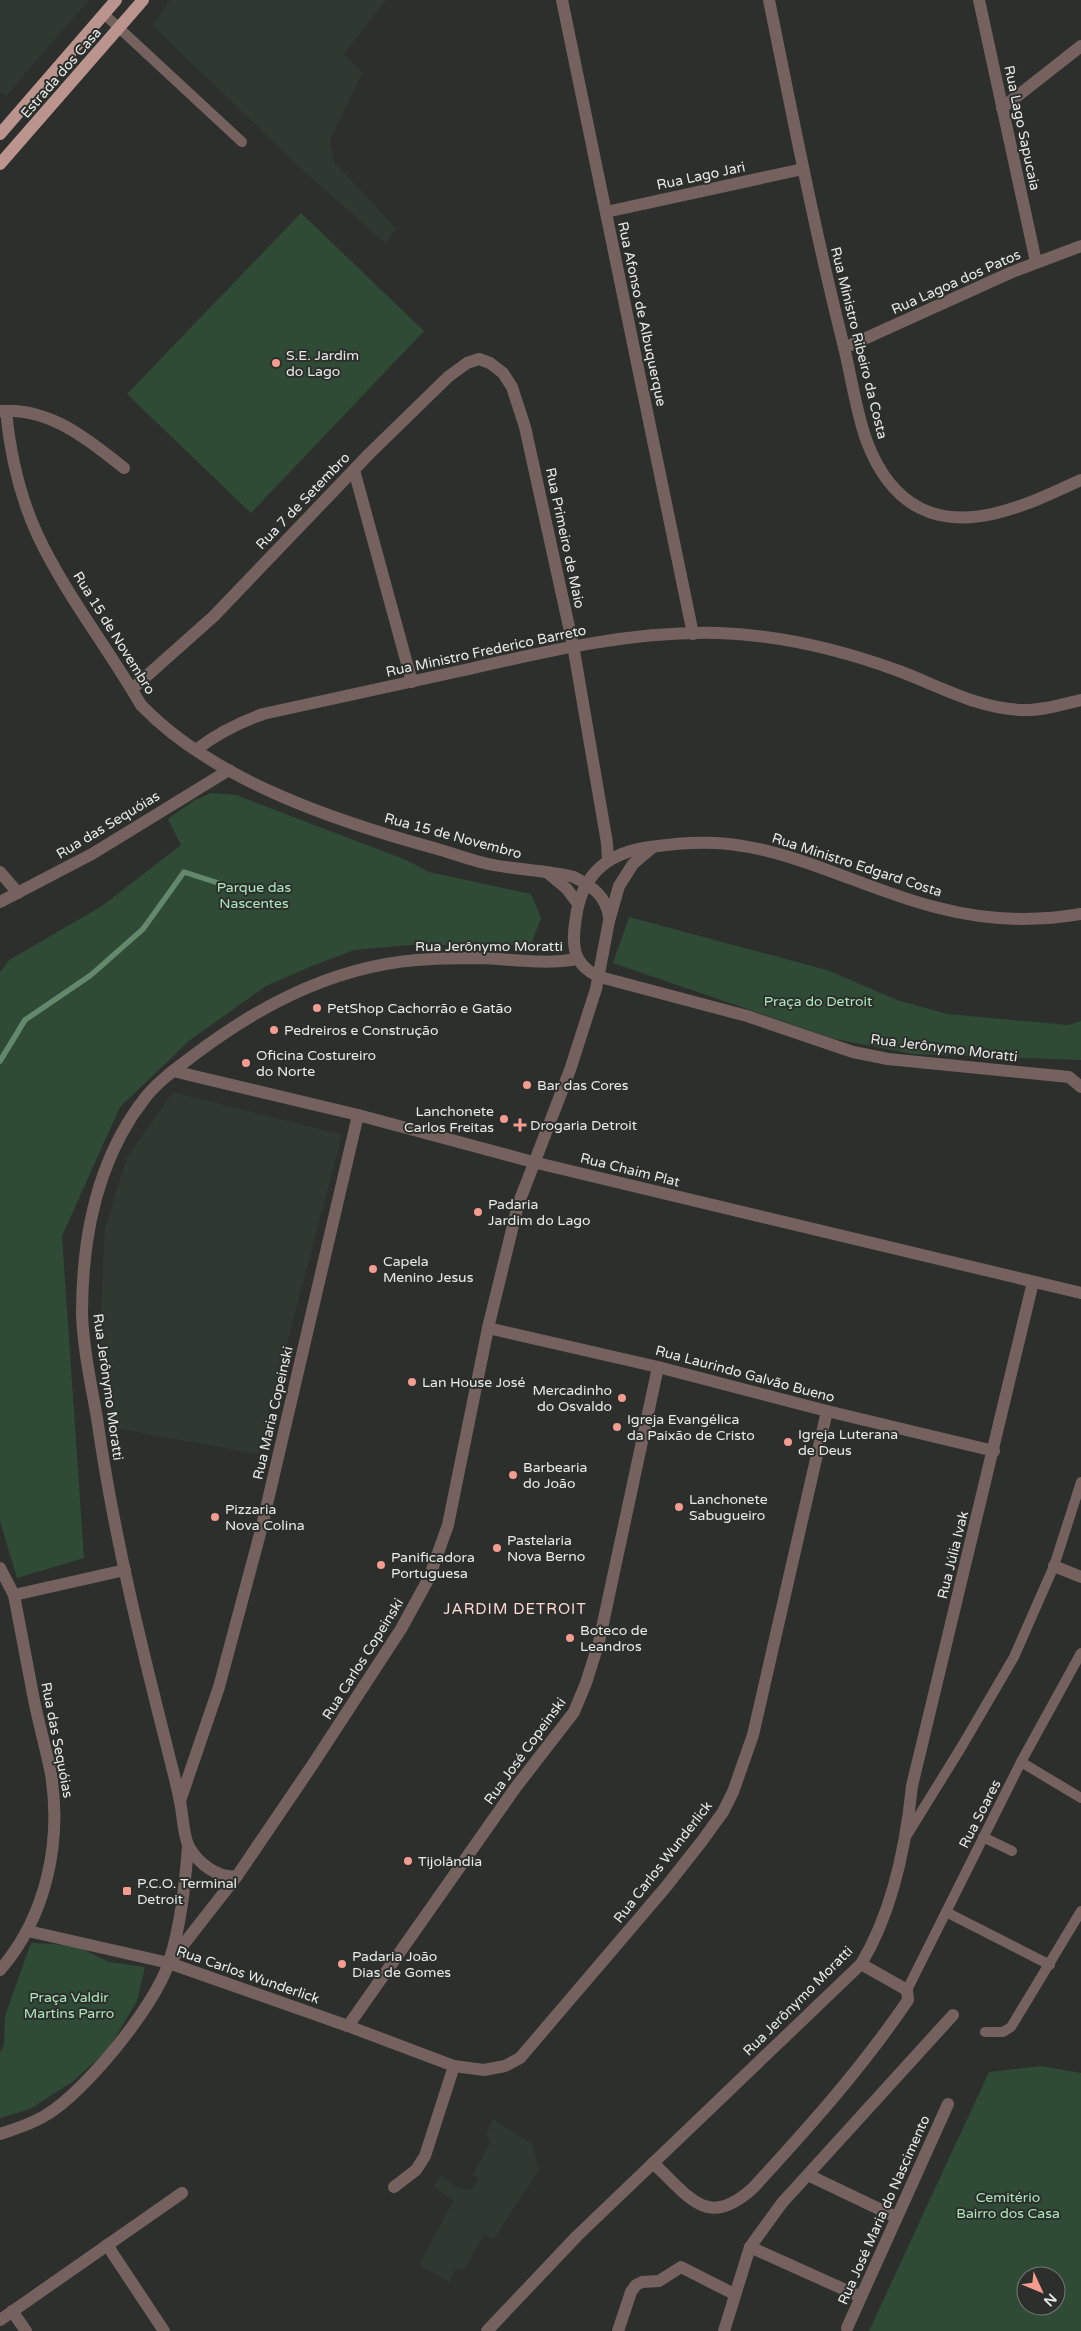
<svg xmlns="http://www.w3.org/2000/svg" width="1081" height="2331" viewBox="0 0 1081 2331" font-family="'Varela Round',sans-serif">
  <style>
    .built { fill: #2f3831 }
    .green { fill: #2f4b36; fill-rule: evenodd }
    .lines { fill: none; stroke-linecap: round; stroke-linejoin: round }
    .stream { stroke: #64886c; stroke-width: 5.5 }
    .lane { stroke: #75625f; stroke-width: 10 }
    .street { stroke: #75625f; stroke-width: 12 }
    .primary { stroke: #bc948e; stroke-width: 12 }
    .poi-dot { fill: #f59c91; stroke: #2c2f2c; stroke-width: 2 }
    .labels { text-anchor: middle; dominant-baseline: central; stroke-width: 4; stroke-linejoin: round; paint-order: stroke }
    .street-label { font-size: 14px; fill: #e8eae8; stroke: #2c2f2c }
    .poi-label { font-size: 14px; fill: #e8eae8; stroke: #2c2f2c; text-anchor: start }
    .park-label { font-size: 14px; fill: #ace8ba; stroke: #2c2f2c }
    .neighbourhood-label { font-size: 15px; letter-spacing: 1px; fill: #fedad5; stroke: #2c2f2c }
  </style>
  <rect width="100%" height="100%" fill="#2c2f2c"/>
  <g class="built">
    <polygon points="0,0 89,0 6,96 0,91"/>
    <polygon points="170,0 386,0 344,54 363,72 330,140 334,162 396,228 386,244 298,166 153,26"/>
    <polygon points="173,1092 342,1135 258,1454 109,1427 100,1337 105,1228 127,1157"/>
    <polygon points="493,2119 532,2144 539,2170 494,2239 484,2234 464,2270 456,2268 450,2282 419,2265 453,2201 434,2187 440,2175 458,2188 471,2190 479,2179 473,2174 491,2141 486,2135"/>
  </g>
  <g class="green">
    <polygon points="301,213 424,331 251,513 127,394"/>
    <polygon points="211,793 236,795 406,860 429,872 531,894 541,918 531,945 410,945 354,950 312,966 266,986 190,1040 120,1107 62,1236 84,1558 17,1578 0,1521 0,972 9,960 102,906 181,845 168,819 195,800"/>
    <polygon points="629,917 827,970 897,1000 947,1014 1068,1025 1081,1021 1081,1060 913,1054 835,1039 613,963"/>
    <polygon points="31,1943 54,1944 80,1948 109,1962 145,1967 137,2001 108,2050 72,2082 30,2109 0,2118 0,2052 4,2045 5,2016"/>
    <path d="M1041 2066 1081 2073V2331H869L989 2072ZM1026 2276H1056V2306H1026Z"/>
  </g>
  <g class="lines">
    <polyline class="stream" points="0,1061 25,1020 91,975 143,929 184,872 243,891"/>
    <g class="lane">
      <polyline points="104,14 242,142"/>
      <polyline points="1021,1762 1081,1798"/>
      <polyline points="907,1835 962,1746 1014,1657 1054,1566 1081,1482"/>
      <polyline points="983,1837 1012,1851"/>
      <polyline points="946,1912 1050,1965"/>
      <polyline points="907,1990 1021,1762 1081,1653"/>
      <polyline points="985,2032 1003,2032 1011,2027 1081,1911"/>
    </g>
    <g class="street">
      <polyline points="562,0 693,634"/>
      <path d="M769 0C792 113 814 227 842 339 851 373 855 409 867 442 877 468 894 495 920 508 970 534 1035 501 1081 480"/>
      <polyline points="979,0 1036,262"/>
      <polyline points="1002,108 1081,46"/>
      <polyline points="606,212 803,169"/>
      <polyline points="844,348 1012,272 1081,246"/>
      <path d="M0 411C49 407 88 439 124 468"/>
      <path d="M6 411C10 453 20 497 38 536 66 595 108 648 141 705 213 780 335 821 434 848 452 853 470 860 488 864 517 870 547 870 574 877 593 887 606 896 609 917"/>
      <polyline points="354,470 412,682"/>
      <polyline points="132,689 214,616 369,454 448,377 467,363 479,359 490,363 503,373 512,387 525,427 573,645 607,843 608,860"/>
      <path d="M197 749C218 733 238 723 263 714 332 699 400 684 469 669 551 650 633 631 718 633 779 635 842 650 899 671 939 686 979 709 1023 710 1042 711 1063 704 1081 700"/>
      <polyline points="0,872 18,893"/>
      <polyline points="549,874 567,889 578,904"/>
      <polyline points="0,902 92,854 229,770"/>
      <path d="M1081 914C1034 922 985 920 939 908 868 891 802 852 729 844 702 841 677 843 650 847 612 852 585 870 577 911 572 940 569 964 600 977L747 1016 853 1052 888 1059 1069 1077 1081 1087"/>
      <polyline points="173,1071 358,1115 533,1162 1081,1293"/>
      <polyline points="488,1328 658,1367 827,1411 994,1451"/>
      <polyline points="1054,1566 1081,1577"/>
      <path d="M0 1568 14 1595C21 1630 27 1665 34 1700 39 1724 46 1749 51 1774 62 1843 46 1917 0 1970"/>
      <polyline points="14,1595 125,1570"/>
      <polyline points="180,1801 219,1687 261,1530 358,1115"/>
      <path d="M237 1876C218 1879 198 1863 189 1847 183 1835 183 1815 180 1802 177 1785 172 1768 168 1751 140 1641 113 1531 97 1418 91 1384 83 1348 82 1314 82 1238 97 1159 145 1098 158 1081 177 1068 194 1055 264 1002 343 962 433 959 448 958 464 958 479 958 511 959 544 965 577 959"/>
      <polyline points="28,1931 169,1963 348,2026 454,2066 484,2070 505,2066 520,2058 665,1888 702,1841 723,1812 733,1792 753,1735 827,1411"/>
      <polyline points="169,1963 237,1876 313,1764 401,1629 429,1578 448,1525 488,1328 518,1205 570,1070 596,989 609,921 619,886 633,864 653,847"/>
      <polyline points="348,2026 516,1787 574,1712 586,1683 599,1642 658,1367"/>
      <path d="M0 2134C15 2129 32 2124 46 2115 84 2093 156 2005 169 1962 181 1925 185 1885 188 1846"/>
      <path d="M653 2163C690 2197 707 2230 753 2188 809 2127 862 2068 908 2000L907 1990 861 1964"/>
      <polyline points="808,2175 896,2217"/>
      <polyline points="394,2187 416,2170 425,2156 454,2066"/>
      <polyline points="107,2245 164,2331"/>
      <polyline points="750,2247 861,2297"/>
      <polyline points="12,2311 26,2331"/>
      <polyline points="0,2320 182,2193"/>
      <polyline points="847,2328 948,2104"/>
      <path d="M487 2331 577 2236 861 1964C892 1913 906 1845 912 1786L1033 1282"/>
      <polyline points="618,2331 631,2292 636,2285 642,2282 659,2281 681,2267 734,2294"/>
      <polyline points="724,2331 750,2247 782,2203 953,2015"/>
    </g>
    <g class="primary">
      <polyline points="0,134 116,0"/>
      <polyline points="0,164 143,0"/>
    </g>
  </g>
  <g class="poi-dot">
    <circle cx="276" cy="363" r="5"/>
    <circle cx="317" cy="1008" r="5"/>
    <circle cx="274" cy="1030" r="5"/>
    <circle cx="246" cy="1063" r="5"/>
    <circle cx="527" cy="1085" r="5"/>
    <circle cx="504" cy="1119" r="5"/>
    <path d="M517.5 1117.5h5v5h5v5h-5v5h-5v-5h-5v-5h5z"/>
    <circle cx="478" cy="1212" r="5"/>
    <circle cx="373" cy="1269" r="5"/>
    <circle cx="412" cy="1382" r="5"/>
    <circle cx="622" cy="1398" r="5"/>
    <circle cx="617" cy="1427" r="5"/>
    <circle cx="788" cy="1442" r="5"/>
    <circle cx="513" cy="1475" r="5"/>
    <circle cx="679" cy="1507" r="5"/>
    <circle cx="215" cy="1517" r="5"/>
    <circle cx="497" cy="1548" r="5"/>
    <circle cx="381" cy="1565" r="5"/>
    <circle cx="570" cy="1638" r="5"/>
    <circle cx="408" cy="1861" r="5"/>
    <rect x="122" y="1886" width="10" height="10" rx="2.5"/>
    <circle cx="342" cy="1964" r="5"/>
  </g>
  <g class="labels">
    <g class="street-label">
      <text transform="translate(61 73) rotate(-49)">Estrada dos Casa</text>
      <text transform="translate(1022 128) rotate(78)">Rua Lago Sapucaia</text>
      <text transform="translate(701 176) rotate(-12)">Rua Lago Jari</text>
      <text transform="translate(956 282) rotate(-24)">Rua Lagoa dos Patos</text>
      <text transform="translate(642 314) rotate(78)">Rua Afonso de Albuquerque</text>
      <text transform="translate(859 343) rotate(76)">Rua Ministro Ribeiro da Costa</text>
      <text transform="translate(303 501) rotate(-46)">Rua 7 de Setembro</text>
      <text transform="translate(565 538) rotate(78)">Rua Primeiro de Maio</text>
      <text transform="translate(114 633) rotate(58)">Rua 15 de Novembro</text>
      <text transform="translate(486 651) rotate(-12)">Rua Ministro Frederico Barreto</text>
      <text transform="translate(108 825) rotate(-31)">Rua das Sequóias</text>
      <text transform="translate(453 836) rotate(15)">Rua 15 de Novembro</text>
      <text transform="translate(857 865) rotate(18)">Rua Ministro Edgard Costa</text>
      <text x="489" y="946">Rua Jerônymo Moratti</text>
      <text transform="translate(944 1048) rotate(7)">Rua Jerônymo Moratti</text>
      <text transform="translate(630 1170) rotate(14)">Rua Chaim Plat</text>
      <text transform="translate(745 1374) rotate(15)">Rua Laurindo Galvão Bueno</text>
      <text transform="translate(108 1387) rotate(82)">Rua Jerônymo Moratti</text>
      <text transform="translate(273 1413) rotate(-77)">Rua Maria Copeinski</text>
      <text transform="translate(953 1555) rotate(-76)">Rua Júlia Ivak</text>
      <text transform="translate(363 1659) rotate(-58)">Rua Carlos Copeinski</text>
      <text transform="translate(57 1740) rotate(79)">Rua das Sequóias</text>
      <text transform="translate(525 1751) rotate(-54)">Rua José Copeinski</text>
      <text transform="translate(980 1814) rotate(-63)">Rua Soares</text>
      <text transform="translate(663 1862) rotate(-52)">Rua Carlos Wunderlick</text>
      <text transform="translate(248 1975) rotate(19)">Rua Carlos Wunderlick</text>
      <text transform="translate(798 2001) rotate(-45)">Rua Jerônymo Moratti</text>
      <text transform="translate(884 2210) rotate(-66)">Rua José Maria do Nascimento</text>
    </g>
    <g class="poi-label">
      <text x="286" y="355">S.E. Jardim<tspan x="286" dy="16">do Lago</tspan></text>
      <text x="327" y="1008">PetShop Cachorrão e Gatão</text>
      <text x="284" y="1030">Pedreiros e Construção</text>
      <text x="256" y="1055">Oficina Costureiro<tspan x="256" dy="16">do Norte</tspan></text>
      <text x="537" y="1085">Bar das Cores</text>
      <text x="494" y="1111" text-anchor="end">Lanchonete<tspan x="494" dy="16">Carlos Freitas</tspan></text>
      <text x="530" y="1125">Drogaria Detroit</text>
      <text x="488" y="1204">Padaria<tspan x="488" dy="16">Jardim do Lago</tspan></text>
      <text x="383" y="1261">Capela<tspan x="383" dy="16">Menino Jesus</tspan></text>
      <text x="422" y="1382">Lan House José</text>
      <text x="612" y="1390" text-anchor="end">Mercadinho<tspan x="612" dy="16">do Osvaldo</tspan></text>
      <text x="627" y="1419">Igreja Evangélica<tspan x="627" dy="16">da Paixão de Cristo</tspan></text>
      <text x="798" y="1434">Igreja Luterana<tspan x="798" dy="16">de Deus</tspan></text>
      <text x="523" y="1467">Barbearia<tspan x="523" dy="16">do João</tspan></text>
      <text x="689" y="1499">Lanchonete<tspan x="689" dy="16">Sabugueiro</tspan></text>
      <text x="225" y="1509">Pizzaria<tspan x="225" dy="16">Nova Colina</tspan></text>
      <text x="507" y="1540">Pastelaria<tspan x="507" dy="16">Nova Berno</tspan></text>
      <text x="391" y="1557">Panificadora<tspan x="391" dy="16">Portuguesa</tspan></text>
      <text x="580" y="1630">Boteco de<tspan x="580" dy="16">Leandros</tspan></text>
      <text x="418" y="1861">Tijolândia</text>
      <text x="137" y="1883">P.C.O. Terminal<tspan x="137" dy="16">Detroit</tspan></text>
      <text x="352" y="1956">Padaria João<tspan x="352" dy="16">Dias de Gomes</tspan></text>
    </g>
    <g class="park-label">
      <text x="254" y="887">Parque das<tspan x="254" dy="16">Nascentes</tspan></text>
      <text x="818" y="1001">Praça do Detroit</text>
      <text x="69" y="1997">Praça Valdir<tspan x="69" dy="16">Martins Parro</tspan></text>
      <text x="1008" y="2197">Cemitério<tspan x="1008" dy="16">Bairro dos Casa</tspan></text>
    </g>
    <g class="neighbourhood-label">
      <text x="515" y="1609">JARDIM DETROIT</text>
    </g>
  </g>
  <g transform="translate(1041 2291) rotate(134)"><circle r="24" fill="#2c2f2c" stroke="#777a77"/>
  <path d="M0-4L9 19L0 12L-9 19Z" fill="#f59c91"/>
  <text y="-8" font-size="14" font-weight="bold" text-anchor="middle" fill="#e8eae8">N</text>
  </g>
</svg>
